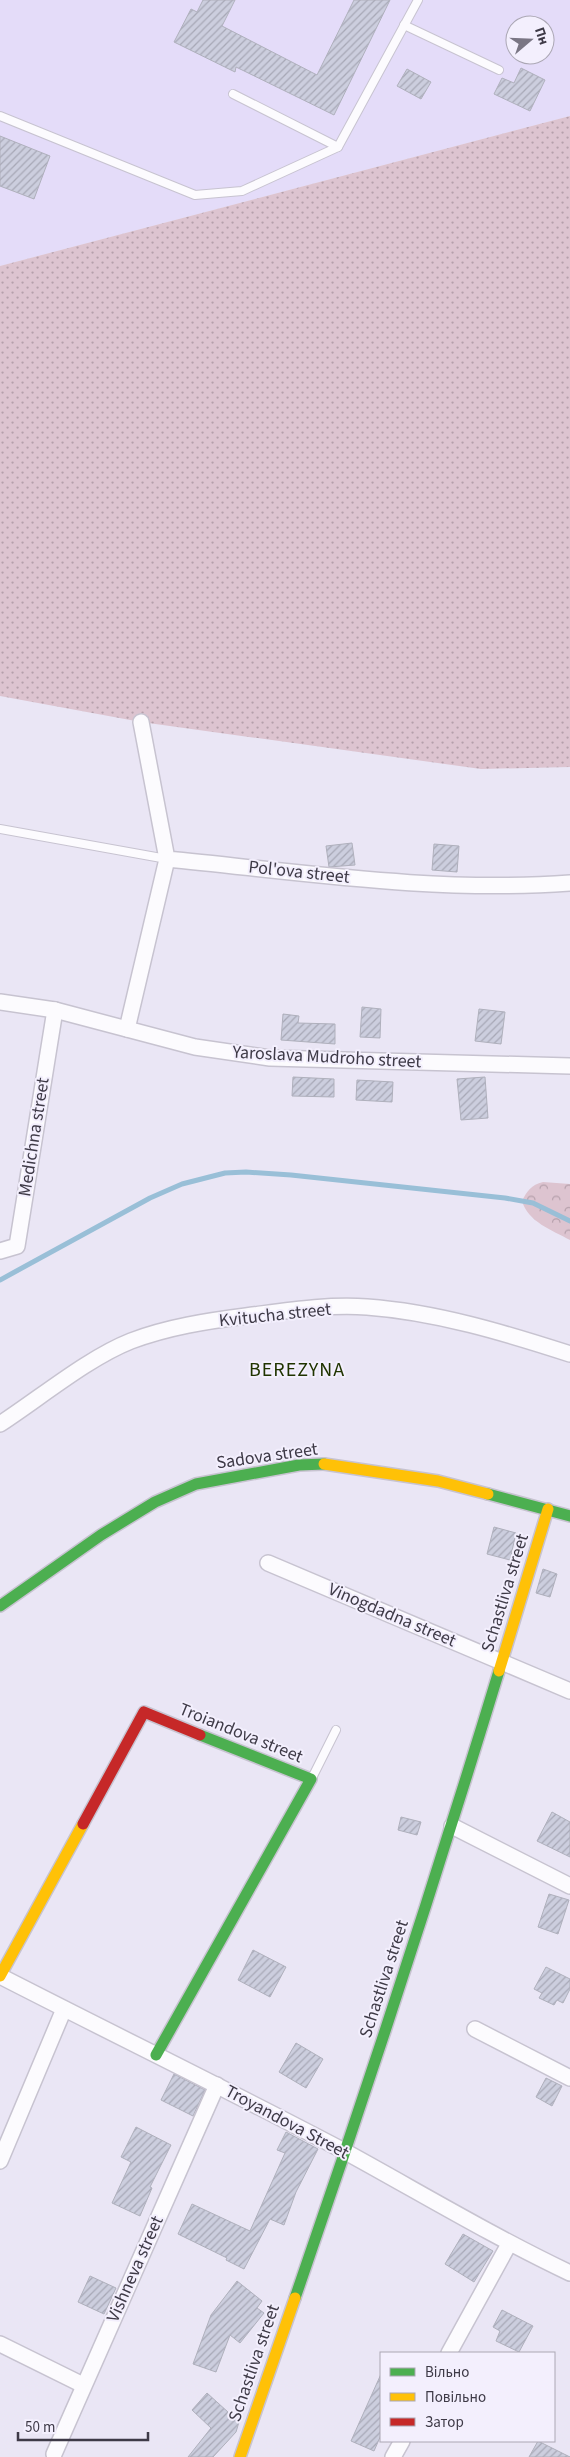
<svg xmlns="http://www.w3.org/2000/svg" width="570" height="2457" viewBox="0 0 570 2457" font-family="'Source Sans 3',sans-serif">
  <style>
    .built { fill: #e4dcf9; fill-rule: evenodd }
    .grass { fill: url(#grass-dots) }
    .forest { fill: url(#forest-crowns) }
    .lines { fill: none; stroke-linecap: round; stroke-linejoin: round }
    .stream { stroke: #99bfd7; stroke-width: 5 }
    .building { fill: url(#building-hatch); stroke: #afb0bc }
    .lane-casing { stroke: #c7c3d0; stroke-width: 10 }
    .street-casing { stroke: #c7c3d0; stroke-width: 18 }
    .fast-casing { stroke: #c7c3d0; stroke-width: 14 }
    .slow-casing { stroke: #c7c3d0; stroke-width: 14 }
    .jam-casing { stroke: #c7c3d0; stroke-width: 14 }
    .lane { stroke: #fcfbfe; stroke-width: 8 }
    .street { stroke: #fcfbfe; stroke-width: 15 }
    .fast { stroke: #4caf50; stroke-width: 11 }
    .slow { stroke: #ffc107; stroke-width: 11 }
    .jam { stroke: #c62828; stroke-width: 11 }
    .labels { text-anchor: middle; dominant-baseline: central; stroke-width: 4; stroke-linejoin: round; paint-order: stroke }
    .street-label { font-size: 18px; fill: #3e3a47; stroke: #f3effd }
    .quarter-label { font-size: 20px; letter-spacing: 1px; fill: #203400; stroke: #f3effd }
  </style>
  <defs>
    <pattern id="grass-dots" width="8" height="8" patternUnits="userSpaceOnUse" patternTransform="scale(1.25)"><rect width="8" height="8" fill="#ddc4d0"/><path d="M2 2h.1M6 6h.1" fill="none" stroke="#b5a0ab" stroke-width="1.8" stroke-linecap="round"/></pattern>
    <pattern id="forest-crowns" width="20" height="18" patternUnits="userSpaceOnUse" patternTransform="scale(1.25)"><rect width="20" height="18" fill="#ddc4d0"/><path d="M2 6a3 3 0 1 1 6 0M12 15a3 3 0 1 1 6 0" fill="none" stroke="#b5a0ab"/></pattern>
    <pattern id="building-hatch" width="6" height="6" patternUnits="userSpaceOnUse" patternTransform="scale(1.25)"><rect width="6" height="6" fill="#cccede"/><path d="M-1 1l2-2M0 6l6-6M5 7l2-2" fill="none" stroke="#a7a8b6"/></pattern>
  </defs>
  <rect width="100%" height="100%" fill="#eae6f5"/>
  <path class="built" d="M0 0H570V116L0 266ZM515 25H545V55H515Z"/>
  <polygon class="grass" points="570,116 570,767 481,769 141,722 0,696 0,266"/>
  <path class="forest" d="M543 1182 570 1184V1240C552 1230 528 1222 522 1201 527 1191 531 1185 543 1182Z"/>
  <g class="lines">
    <polyline class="stream" points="0,1280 150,1198 182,1184 225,1173 246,1172 291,1175 505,1198 533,1203 570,1221"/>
  </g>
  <g class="building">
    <polygon points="203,0 235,0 222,26 317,75 354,0 390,0 334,115 236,67 235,72 174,42 191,9 197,12"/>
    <polygon points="521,68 545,80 530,111 494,94 502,78 514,83"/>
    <polygon points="407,69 431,82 421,99 397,86"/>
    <polygon points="0,136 50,156 34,199 0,186"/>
    <polygon points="352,843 355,865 329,867 326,846"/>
    <polygon points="434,844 459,846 457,872 432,870"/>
    <polygon points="362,1007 381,1009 380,1038 360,1037"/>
    <polygon points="479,1009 505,1012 501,1044 475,1041"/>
    <polygon points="283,1014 299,1016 298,1023 335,1024 335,1044 281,1040"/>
    <polygon points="293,1077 334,1079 334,1097 292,1096"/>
    <polygon points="485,1077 488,1118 461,1120 457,1079"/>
    <polygon points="357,1080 393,1082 392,1102 356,1100"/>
    <polygon points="494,1527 516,1533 510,1560 487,1554"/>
    <polygon points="543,1569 557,1574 550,1597 536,1593"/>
    <polygon points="552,1812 570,1822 570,1857 537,1841"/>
    <polygon points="401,1817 421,1822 417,1835 398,1830"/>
    <polygon points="549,1894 569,1900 558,1934 538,1927"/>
    <polygon points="253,1950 286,1967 270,1997 238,1980"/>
    <polygon points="546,1967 570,1979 570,1989 563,2003 557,2000 554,2005 539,1998 542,1993 534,1989"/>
    <polygon points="296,2043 323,2059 306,2088 279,2072"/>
    <polygon points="174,2074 205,2090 193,2116 161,2100"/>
    <polygon points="546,2078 562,2086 552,2106 536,2097"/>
    <polygon points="136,2127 171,2145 150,2187 152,2188 140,2216 112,2203 131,2162 121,2157"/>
    <polygon points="286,2132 318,2149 296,2192 284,2225 270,2219 244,2269 226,2260 227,2258 178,2234 192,2204 250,2231 285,2153 277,2150"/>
    <polygon points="463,2234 493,2251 474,2282 445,2264"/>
    <polygon points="90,2276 116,2288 104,2314 78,2302"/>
    <polygon points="237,2281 262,2301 257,2308 264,2313 240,2343 230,2335 216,2372 193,2364 211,2315"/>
    <polygon points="502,2310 533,2326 519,2352 496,2341 500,2331 493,2327"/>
    <polygon points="381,2374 381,2435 374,2451 351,2441"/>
    <polygon points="207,2393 239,2422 236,2432 213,2457 188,2457 211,2428 192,2410"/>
    <polygon points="538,2441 570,2457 529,2457"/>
  </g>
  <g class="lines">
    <g class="lane-casing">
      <g id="lane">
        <polyline points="404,25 499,70"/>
        <polyline points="233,94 338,147"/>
        <polyline points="0,116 195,195 242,191 338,147 418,0"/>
        <polyline points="0,829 167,859"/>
        <polyline points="312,1778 336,1730"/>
      </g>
    </g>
    <g class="street-casing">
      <g id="street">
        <path d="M141 722 167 859C301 872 436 893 570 883"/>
        <polyline points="0,1002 55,1010 195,1047 270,1058 570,1066"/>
        <polyline points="127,1029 167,859"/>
        <polyline points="0,1251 17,1246 55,1010"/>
        <path d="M0 1424C40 1398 88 1358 131 1341 168 1327 207 1321 246 1316 285 1311 327 1304 367 1307 436 1312 505 1333 570 1354"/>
        <polyline points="268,1563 570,1691"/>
        <polyline points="452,1826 570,1886"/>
        <path d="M0 1976C115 2035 230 2091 344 2151 419 2192 492 2236 570 2273"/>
        <polyline points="475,2029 570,2078"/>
        <polyline points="0,2161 64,2009"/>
        <polyline points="0,2344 83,2385"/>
        <polyline points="449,2353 509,2244"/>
        <polyline points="54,2454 217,2085"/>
        <polyline points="393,2457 402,2441"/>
      </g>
    </g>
    <g class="fast-casing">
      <g id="fast">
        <polyline points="488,1494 570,1516"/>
        <polyline points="0,1606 101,1535 155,1502 196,1484 299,1465 324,1464"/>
        <polyline points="156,2055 311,1779 200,1735"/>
        <path d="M295 2298C367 2090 435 1881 499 1671"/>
      </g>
    </g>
    <g class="slow-casing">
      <g id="slow">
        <polyline points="324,1464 438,1481 488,1494"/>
        <polyline points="499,1671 548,1509"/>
        <polyline points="0,1976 83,1824"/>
        <polyline points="240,2457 295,2298"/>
      </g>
    </g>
    <g class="jam-casing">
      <polyline id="jam" points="83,1824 144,1712 200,1735"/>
    </g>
    <use href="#lane" class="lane"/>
    <use href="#street" class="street"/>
    <use href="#fast" class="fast"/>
    <use href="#slow" class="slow"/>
    <use href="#jam" class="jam"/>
  </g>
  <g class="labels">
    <g class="street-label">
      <text transform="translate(299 872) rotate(6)">Pol'ova street</text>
      <text transform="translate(327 1057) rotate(3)">Yaroslava Mudroho street</text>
      <text transform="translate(34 1137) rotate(-81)">Medichna street</text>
      <text transform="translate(275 1315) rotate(-6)">Kvitucha street</text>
      <text transform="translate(267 1456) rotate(-8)">Sadova street</text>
      <text transform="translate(505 1593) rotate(-73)">Schastliva street</text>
      <text transform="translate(392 1615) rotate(23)">Vinogdadna street</text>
      <text transform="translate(241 1733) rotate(22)">Troiandova street</text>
      <text transform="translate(384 1979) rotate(-72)">Schastliva street</text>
      <text transform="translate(287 2122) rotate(28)">Troyandova Street</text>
      <text transform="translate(135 2269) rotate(-66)">Vishneva street</text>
      <text transform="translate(254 2363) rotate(-71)">Schastliva street</text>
    </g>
    <g class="quarter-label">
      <text x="297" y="1370">BEREZYNA</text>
    </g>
  </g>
  <rect x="380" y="2352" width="175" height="90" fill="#f3effd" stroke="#aba7b4"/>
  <rect x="390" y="2368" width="25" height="8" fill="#4caf50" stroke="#aba7b4"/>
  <text x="425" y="2377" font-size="15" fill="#3e3a47">Вільно</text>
  <rect x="390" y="2393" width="25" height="8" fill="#ffc107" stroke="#aba7b4"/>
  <text x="425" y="2402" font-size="15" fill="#3e3a47">Повільно</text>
  <rect x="390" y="2418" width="25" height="8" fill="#c62828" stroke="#aba7b4"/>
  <text x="425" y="2427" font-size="15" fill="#3e3a47">Затор</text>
  <g transform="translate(530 40) rotate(71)"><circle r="24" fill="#f3effd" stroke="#aba7b4"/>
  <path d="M0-4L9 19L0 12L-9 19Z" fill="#7a7684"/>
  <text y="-8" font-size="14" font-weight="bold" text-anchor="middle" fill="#3e3a47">Пн</text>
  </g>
  <path d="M18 2432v8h130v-8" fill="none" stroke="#3e3a47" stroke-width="2.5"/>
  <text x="25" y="2432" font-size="15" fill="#3e3a47" stroke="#f3effd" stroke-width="4" paint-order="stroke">50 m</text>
</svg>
